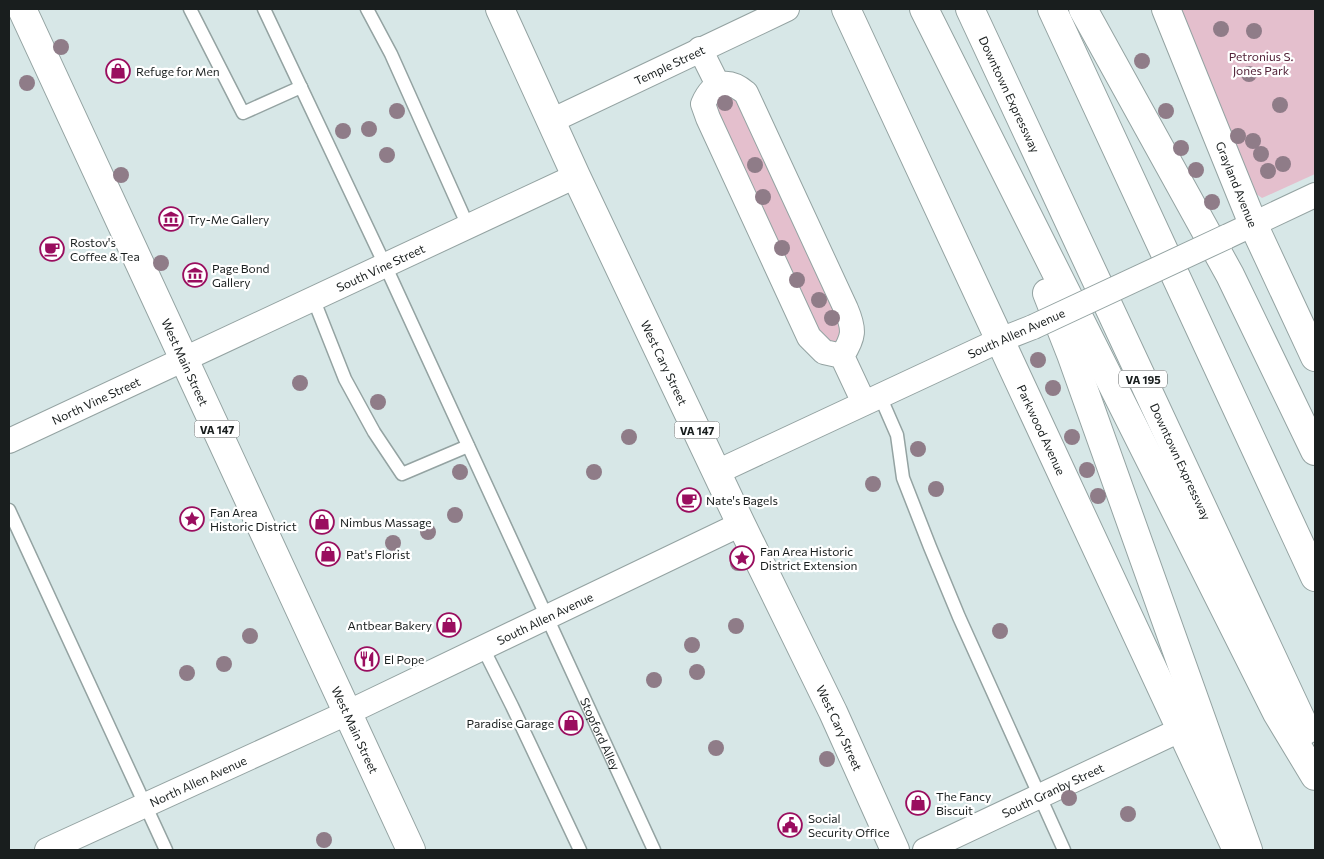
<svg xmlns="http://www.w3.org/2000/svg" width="1324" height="859" viewBox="0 0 1324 859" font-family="Commissioner,sans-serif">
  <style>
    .green { fill: #e4bfcd }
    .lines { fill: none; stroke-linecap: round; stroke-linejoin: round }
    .service-casing { stroke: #94a3a2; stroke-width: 15 }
    .minor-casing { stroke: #94a3a2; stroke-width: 26 }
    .tertiary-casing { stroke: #94a3a2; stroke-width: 30 }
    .primary-casing { stroke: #94a3a2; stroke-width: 30 }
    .motorway-casing { stroke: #94a3a2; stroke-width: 30 }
    .service { stroke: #fff; stroke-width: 12 }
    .minor { stroke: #fff; stroke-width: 24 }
    .tertiary { stroke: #fff; stroke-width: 28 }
    .primary { stroke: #fff; stroke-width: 28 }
    .motorway { stroke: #fff; stroke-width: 28 }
    .minor-bridge-casing { stroke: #94a3a2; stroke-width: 26; stroke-linecap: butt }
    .minor-bridge { stroke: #fff; stroke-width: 24 }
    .tree { fill: #8f7c88 }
    .labels { text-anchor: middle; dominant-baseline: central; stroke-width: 4.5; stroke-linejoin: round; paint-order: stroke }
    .shield { fill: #fff; stroke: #5e6262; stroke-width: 1 }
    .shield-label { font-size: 11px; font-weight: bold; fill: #191e1e }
    .park-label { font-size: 12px; fill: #54243a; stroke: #fff }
    .street-label { font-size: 12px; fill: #191e1e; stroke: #fff }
    .poi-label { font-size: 12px; fill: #191e1e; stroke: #fff; text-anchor: start }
  </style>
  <rect width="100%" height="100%" fill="#d7e7e7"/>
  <g class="green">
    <polygon points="1181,9 1315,9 1315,174 1262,198 1255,193"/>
    <polygon points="734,95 843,321 839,341 830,344 825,342 716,119 716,102 720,96"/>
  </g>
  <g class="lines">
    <g class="service-casing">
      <g id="service">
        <polyline points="190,9 243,113 301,87"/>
        <path id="s1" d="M264 9 385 265 654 850"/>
        <polyline points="367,9 391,54 468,226"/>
        <polyline points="313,298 345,379 374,432 402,474 468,446"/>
        <polyline points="880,396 897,435 903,478 930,547 959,617 1064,850"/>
        <polyline points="9,510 166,850"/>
        <polyline points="483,648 512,706 580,850"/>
      </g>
    </g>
    <g class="minor-casing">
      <g id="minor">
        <polyline points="700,49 718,85"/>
        <path id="s2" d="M551 121 787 9"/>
        <polyline points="1226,237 1315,195"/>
        <path d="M842 356 824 352 809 337 708 118 703 104C712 83 727 77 746 93L846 309C855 330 854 337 842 356L864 403"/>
        <path id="s3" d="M9 441 576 176"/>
        <polyline points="717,472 1000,340 1033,327"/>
        <path id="s4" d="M47 850 349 712 741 524"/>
        <path id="s5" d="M925 850 1180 730"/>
      </g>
    </g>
    <g class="tertiary-casing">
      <g id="tertiary">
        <path id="s6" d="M846 9 1237 850"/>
        <path id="s7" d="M1166 9 1253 224 1315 357"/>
      </g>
    </g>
    <g class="primary-casing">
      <g id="primary">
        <path id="s8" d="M22 9 411 850"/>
        <path id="s9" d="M500 9 576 176 741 524 833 712 895 850"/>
      </g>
    </g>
    <g class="motorway-casing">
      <g id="motorway">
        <polyline points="924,9 1277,713 1315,776"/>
        <path id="s10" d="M970 9 1306 730"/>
        <polyline points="1052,9 1315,577"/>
        <polyline points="1083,9 1230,275 1315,451"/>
        <polyline points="1047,293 1071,354 1248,850"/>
      </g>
    </g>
    <use href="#service" class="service"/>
    <use href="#minor" class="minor"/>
    <use href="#tertiary" class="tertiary"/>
    <use href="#primary" class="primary"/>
    <use href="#motorway" class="motorway"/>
    <g class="minor-bridge-casing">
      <polyline id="minor-bridge" points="1033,327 1226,237"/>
    </g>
    <use href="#minor-bridge" class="minor-bridge"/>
  </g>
  <g class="tree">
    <circle cx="1221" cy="29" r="8"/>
    <circle cx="1254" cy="31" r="8"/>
    <circle cx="61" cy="47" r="8"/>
    <circle cx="1142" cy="61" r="8"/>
    <circle cx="1249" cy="74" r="8"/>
    <circle cx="27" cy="83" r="8"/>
    <circle cx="725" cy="103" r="8"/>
    <circle cx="1280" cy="105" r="8"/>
    <circle cx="397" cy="111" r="8"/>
    <circle cx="1166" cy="111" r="8"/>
    <circle cx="369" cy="129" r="8"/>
    <circle cx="343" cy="131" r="8"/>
    <circle cx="1238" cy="136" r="8"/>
    <circle cx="1253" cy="141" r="8"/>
    <circle cx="1181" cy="148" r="8"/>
    <circle cx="1261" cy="154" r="8"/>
    <circle cx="387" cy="155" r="8"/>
    <circle cx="1283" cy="164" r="8"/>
    <circle cx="755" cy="165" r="8"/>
    <circle cx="1196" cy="170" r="8"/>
    <circle cx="1268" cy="171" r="8"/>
    <circle cx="121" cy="175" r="8"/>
    <circle cx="763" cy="197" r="8"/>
    <circle cx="1212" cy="202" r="8"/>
    <circle cx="782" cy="248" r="8"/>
    <circle cx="161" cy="263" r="8"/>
    <circle cx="797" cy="280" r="8"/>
    <circle cx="819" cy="300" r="8"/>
    <circle cx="832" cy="318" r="8"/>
    <circle cx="1038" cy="360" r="8"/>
    <circle cx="300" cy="383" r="8"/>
    <circle cx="1053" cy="388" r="8"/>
    <circle cx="378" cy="402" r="8"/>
    <circle cx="629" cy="437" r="8"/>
    <circle cx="1072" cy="437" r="8"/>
    <circle cx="918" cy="449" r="8"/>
    <circle cx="1087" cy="470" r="8"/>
    <circle cx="460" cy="472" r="8"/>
    <circle cx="594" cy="472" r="8"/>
    <circle cx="873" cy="484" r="8"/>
    <circle cx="936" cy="489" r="8"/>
    <circle cx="1098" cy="496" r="8"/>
    <circle cx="455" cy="515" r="8"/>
    <circle cx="428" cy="532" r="8"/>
    <circle cx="393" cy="543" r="8"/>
    <circle cx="738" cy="563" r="8"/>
    <circle cx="736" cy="626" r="8"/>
    <circle cx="1000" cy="631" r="8"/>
    <circle cx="250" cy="636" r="8"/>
    <circle cx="692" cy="645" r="8"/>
    <circle cx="224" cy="664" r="8"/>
    <circle cx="697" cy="672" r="8"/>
    <circle cx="187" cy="673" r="8"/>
    <circle cx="654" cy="680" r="8"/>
    <circle cx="716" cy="748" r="8"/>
    <circle cx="827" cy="759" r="8"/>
    <circle cx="1069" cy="798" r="8"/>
    <circle cx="1128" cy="814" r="8"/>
    <circle cx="324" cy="840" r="8"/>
  </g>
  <defs>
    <g id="shop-ring" transform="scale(1.25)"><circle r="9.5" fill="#fff" stroke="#9a0e5f" stroke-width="1.5"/><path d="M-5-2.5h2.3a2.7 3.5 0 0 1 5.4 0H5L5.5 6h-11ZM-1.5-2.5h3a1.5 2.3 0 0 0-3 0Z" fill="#9a0e5f"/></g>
    <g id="museum-ring" transform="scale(1.25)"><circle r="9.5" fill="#fff" stroke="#9a0e5f" stroke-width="1.5"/><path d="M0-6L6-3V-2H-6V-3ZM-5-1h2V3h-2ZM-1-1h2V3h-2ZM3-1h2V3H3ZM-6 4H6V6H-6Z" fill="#9a0e5f"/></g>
    <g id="cafe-ring" transform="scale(1.25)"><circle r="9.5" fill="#fff" stroke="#9a0e5f" stroke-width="1.5"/><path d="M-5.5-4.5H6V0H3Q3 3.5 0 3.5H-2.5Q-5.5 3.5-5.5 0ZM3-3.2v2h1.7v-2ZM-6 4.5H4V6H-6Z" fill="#9a0e5f"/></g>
    <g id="sight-ring" transform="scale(1.25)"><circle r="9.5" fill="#fff" stroke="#9a0e5f" stroke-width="1.5"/><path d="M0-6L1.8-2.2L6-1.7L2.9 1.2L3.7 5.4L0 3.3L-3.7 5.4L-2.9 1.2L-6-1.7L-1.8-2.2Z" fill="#9a0e5f"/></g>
    <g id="restaurant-ring" transform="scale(1.25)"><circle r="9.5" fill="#fff" stroke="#9a0e5f" stroke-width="1.5"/><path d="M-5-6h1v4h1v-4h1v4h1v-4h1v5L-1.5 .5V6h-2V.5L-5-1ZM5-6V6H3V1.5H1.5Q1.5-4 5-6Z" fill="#9a0e5f"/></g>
    <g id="civic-ring" transform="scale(1.25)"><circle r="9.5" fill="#fff" stroke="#9a0e5f" stroke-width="1.5"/><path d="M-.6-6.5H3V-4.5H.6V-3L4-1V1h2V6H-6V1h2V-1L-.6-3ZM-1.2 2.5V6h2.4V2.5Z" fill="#9a0e5f"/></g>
  </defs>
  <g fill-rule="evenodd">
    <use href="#shop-ring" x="118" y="71"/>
    <use href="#museum-ring" x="171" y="219"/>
    <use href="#cafe-ring" x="52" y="249"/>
    <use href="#museum-ring" x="195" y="275"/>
    <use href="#cafe-ring" x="689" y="500"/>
    <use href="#sight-ring" x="192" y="519"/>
    <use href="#shop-ring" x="322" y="522"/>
    <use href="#shop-ring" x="328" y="554"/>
    <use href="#sight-ring" x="742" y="558"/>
    <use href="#shop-ring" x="449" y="625"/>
    <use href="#restaurant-ring" x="367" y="659"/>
    <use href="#shop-ring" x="571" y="723"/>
    <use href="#shop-ring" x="918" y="803"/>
    <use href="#civic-ring" x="790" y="825"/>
  </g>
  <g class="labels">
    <g class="shield">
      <rect x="1119" y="370.5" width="48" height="17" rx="4"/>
      <rect x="194.5" y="420.5" width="45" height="17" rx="4"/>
      <rect x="674.5" y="421.5" width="45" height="17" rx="4"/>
    </g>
    <g class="shield-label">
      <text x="1143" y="379">VA 195</text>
      <text x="217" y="429">VA 147</text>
      <text x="697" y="430">VA 147</text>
    </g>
    <g class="park-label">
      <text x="1261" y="56">Petronius S.<tspan x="1261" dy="14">Jones Park</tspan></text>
    </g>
    <g class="street-label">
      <text stroke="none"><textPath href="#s2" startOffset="131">Temple Street</textPath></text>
      <text stroke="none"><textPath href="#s10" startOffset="94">Downtown Expressway</textPath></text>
      <text stroke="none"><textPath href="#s7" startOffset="189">Grayland Avenue</textPath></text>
      <text stroke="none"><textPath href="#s3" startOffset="410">South Vine Street</textPath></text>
      <text transform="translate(1016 333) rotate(-24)">South Allen Avenue</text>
      <text stroke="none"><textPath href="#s8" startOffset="389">West Main Street</textPath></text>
      <text stroke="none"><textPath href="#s9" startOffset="390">West Cary Street</textPath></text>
      <text stroke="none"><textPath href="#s3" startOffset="96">North Vine Street</textPath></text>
      <text stroke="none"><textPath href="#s6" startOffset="464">Parkwood Avenue</textPath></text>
      <text stroke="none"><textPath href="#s10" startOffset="499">Downtown Expressway</textPath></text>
      <text stroke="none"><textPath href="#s4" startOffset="549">South Allen Avenue</textPath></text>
      <text stroke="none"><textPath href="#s9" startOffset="795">West Cary Street</textPath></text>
      <text stroke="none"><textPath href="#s8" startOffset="794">West Main Street</textPath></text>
      <text stroke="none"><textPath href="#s1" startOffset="799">Stopford Alley</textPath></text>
      <text stroke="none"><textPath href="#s4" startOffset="166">North Allen Avenue</textPath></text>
      <text stroke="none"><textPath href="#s5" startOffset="141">South Granby Street</textPath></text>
    </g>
    <g class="poi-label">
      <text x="136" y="71">Refuge for Men</text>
      <text x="188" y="219">Try-Me Gallery</text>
      <text x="70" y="242">Rostov's<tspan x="70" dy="14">Coffee &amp; Tea</tspan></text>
      <text x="212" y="268">Page Bond<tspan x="212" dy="14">Gallery</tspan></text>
      <text x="706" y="500">Nate's Bagels</text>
      <text x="210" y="512">Fan Area<tspan x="210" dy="14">Historic District</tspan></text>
      <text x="340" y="522">Nimbus Massage</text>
      <text x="760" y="551">Fan Area Historic<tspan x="760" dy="14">District Extension</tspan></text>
      <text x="346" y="554">Pat's Florist</text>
      <text x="432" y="625" text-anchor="end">Antbear Bakery</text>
      <text x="384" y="659">El Pope</text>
      <text x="554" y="723" text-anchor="end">Paradise Garage</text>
      <text x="936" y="796">The Fancy<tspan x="936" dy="14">Biscuit</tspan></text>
      <text x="808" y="818">Social<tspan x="808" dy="14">Security Office</tspan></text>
    </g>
  </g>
  <rect width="1324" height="859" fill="none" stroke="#191e1e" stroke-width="20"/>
</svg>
